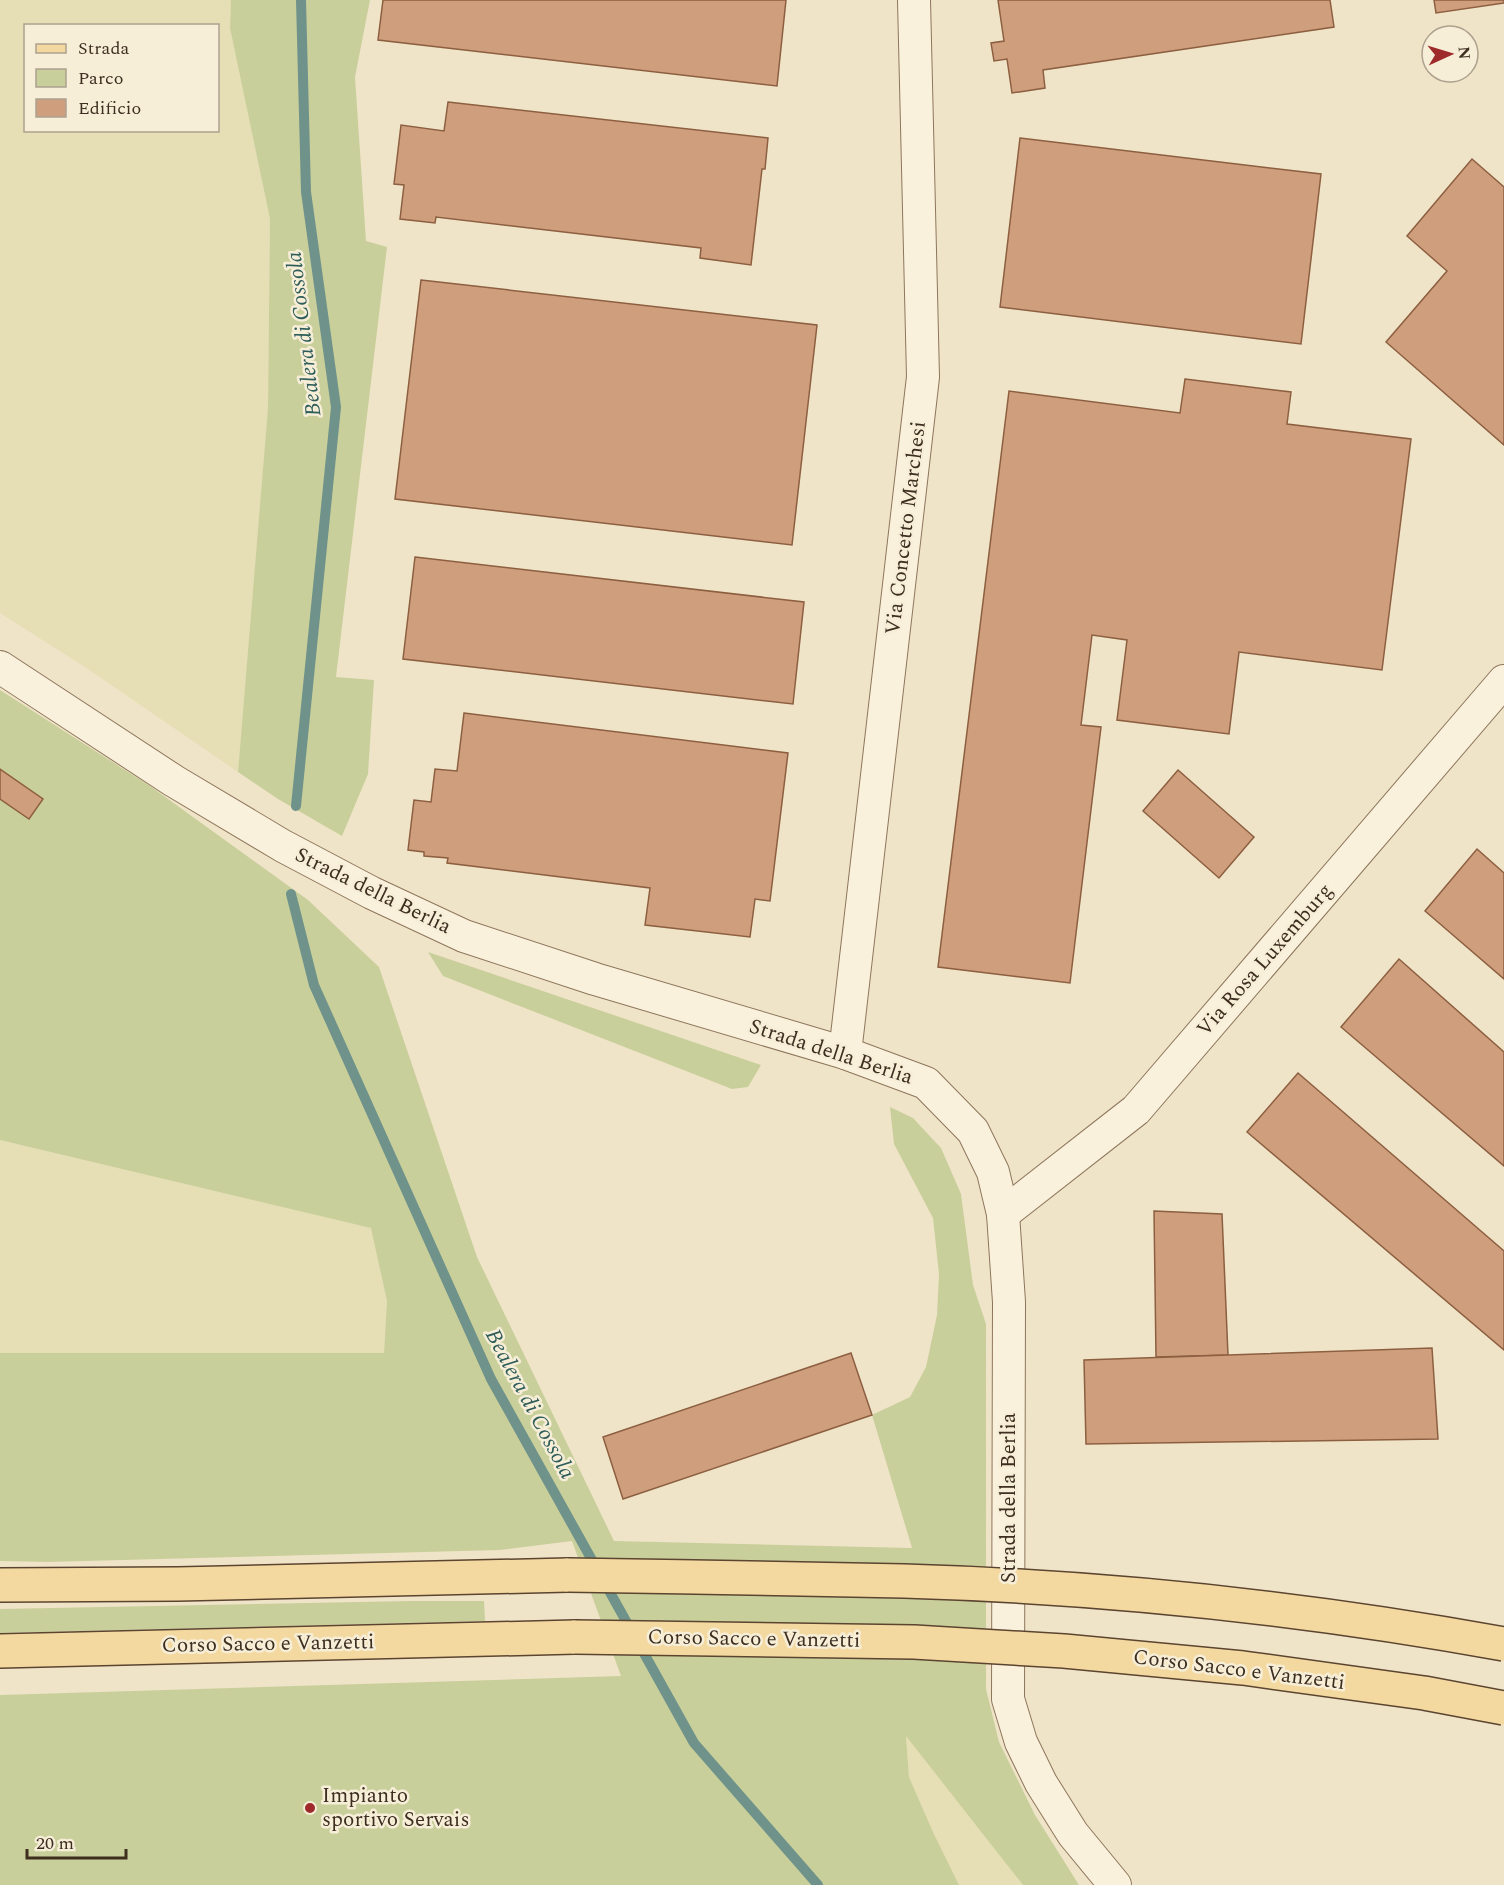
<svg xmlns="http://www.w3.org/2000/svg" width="1504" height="1885" viewBox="0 0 1504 1885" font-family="Spectral,serif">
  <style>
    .farmland { fill: #e6deb5; fill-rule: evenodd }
    .green { fill: #c9cf9b }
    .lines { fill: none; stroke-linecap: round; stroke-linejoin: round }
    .stream { stroke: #6f938a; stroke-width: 10 }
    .building { fill: #cf9f7d; stroke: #8d5f41; stroke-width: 1.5 }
    .street-casing { stroke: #8d765c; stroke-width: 34 }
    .primary-casing { stroke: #5b4430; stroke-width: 36 }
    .street { stroke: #faf1dc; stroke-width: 32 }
    .primary { stroke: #f3d9a0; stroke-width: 33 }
    .primary-bridge-casing { stroke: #5b4430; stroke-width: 36; stroke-linecap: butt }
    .primary-bridge { stroke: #f3d9a0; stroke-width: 33 }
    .poi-dot { fill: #9e2a2b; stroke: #f7eed8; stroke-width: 2 }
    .labels { text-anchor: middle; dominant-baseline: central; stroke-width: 5; stroke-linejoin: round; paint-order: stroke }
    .street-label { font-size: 21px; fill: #3d2e20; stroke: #f7eed8 }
    .poi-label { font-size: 21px; fill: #3d2e20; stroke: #f7eed8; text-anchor: start }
    .water-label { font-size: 22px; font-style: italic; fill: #2f5d5a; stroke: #f7eed8 }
  </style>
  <rect width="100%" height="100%" fill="#f0e4c8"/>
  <g class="farmland">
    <path d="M0 0H231L230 28 270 219 268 408 238 772 85 667 0 613ZM26 26H218V130H26Z"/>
    <polygon points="0,1140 372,1228 387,1301 384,1353 0,1353"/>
    <polygon points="906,1735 1023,1885 959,1885 933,1832 909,1777"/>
  </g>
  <g class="green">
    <polygon points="231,0 370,0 355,77 366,241 387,247 336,677 374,680 368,774 342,836 278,799 238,772 268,408 270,219 230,28"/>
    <polygon points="0,690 150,786 308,900 379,967 477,1257 614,1541 912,1548 872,1415 910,1397 926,1367 937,1315 939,1274 933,1218 894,1144 890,1107 913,1118 941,1148 961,1194 973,1285 986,1324 986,1689 999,1742 1035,1815 1079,1885 1023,1885 906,1736 909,1777 933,1832 959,1885 0,1885 0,1695 621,1676 572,1541 500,1550 47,1562 0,1561 0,1353 384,1353 387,1301 371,1228 0,1140"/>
    <polygon points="428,952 761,1065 748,1087 732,1089 443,976"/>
    <polygon points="410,1601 484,1601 485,1621 0,1633 0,1609"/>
  </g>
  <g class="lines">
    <g class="stream">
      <polyline points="296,806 336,407 306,192 301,0"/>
      <polyline points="291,894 314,985 491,1379 694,1743 818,1885"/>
    </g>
  </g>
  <g class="building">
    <polygon points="383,0 786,0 777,86 378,40"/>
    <polygon points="998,0 1330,0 1334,27 1043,70 1045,88 1012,93 1007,59 994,61 991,43 1004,41"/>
    <polygon points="1434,0 1504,0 1504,3 1436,13"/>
    <polygon points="448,102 768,138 765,169 762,169 751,265 700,258 701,248 436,217 435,223 400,219 404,185 394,184 401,125 444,131"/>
    <polygon points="1020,138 1321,174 1301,344 1000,307"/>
    <polygon points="1472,159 1504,187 1504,445 1386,342 1447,271 1407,236"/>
    <polygon points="421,280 817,325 792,545 395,499"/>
    <polygon points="1185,379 1291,392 1287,424 1411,439 1382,670 1239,652 1229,734 1117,720 1127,640 1092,635 1081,725 1101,727 1070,983 938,967 1009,391 1180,413"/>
    <polygon points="415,557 804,602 793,704 403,659"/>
    <polygon points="464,713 788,753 770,901 755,899 750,937 645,925 650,888 447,863 448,858 424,856 424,852 408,850 414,800 431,802 435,769 457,771"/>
    <polygon points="0,769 43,799 29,819 0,799"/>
    <polygon points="1178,770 1254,837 1219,878 1143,811"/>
    <polygon points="1477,849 1504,873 1504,979 1425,911"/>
    <polygon points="1399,959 1504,1052 1504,1166 1341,1027"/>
    <polygon points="1298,1073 1504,1251 1504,1350 1247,1132"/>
    <polygon points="1154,1211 1222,1214 1228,1355 1156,1357"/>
    <polygon points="1432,1348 1438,1439 1086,1444 1084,1360"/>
    <polygon points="851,1353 872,1415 623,1499 603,1437"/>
  </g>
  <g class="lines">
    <g class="street-casing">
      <g id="street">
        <polyline points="0,667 174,781 283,846 372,893 464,936 595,979 845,1053 926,1083 973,1131 993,1172 1003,1214 1009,1302 1008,1699 1021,1742 1041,1783 1073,1834 1115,1885"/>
        <polyline points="845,1053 923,377 914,0"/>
        <polyline points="1003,1214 1136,1110 1504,681"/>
      </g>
    </g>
    <g class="primary-casing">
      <g id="primary">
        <polyline points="0,1585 178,1584 568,1575"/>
        <polyline points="0,1651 575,1637"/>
      </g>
    </g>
    <use href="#street" class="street"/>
    <use href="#primary" class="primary"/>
    <g class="primary-bridge-casing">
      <g id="primary-bridge">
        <path d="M568 1575C680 1577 792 1578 904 1581 1105 1587 1306 1608 1504 1644"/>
        <polyline points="575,1637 914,1642 1064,1651 1243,1668 1424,1693 1504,1708"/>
      </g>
    </g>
    <use href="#primary-bridge" class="primary-bridge"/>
  </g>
  <circle class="poi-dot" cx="310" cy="1808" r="6"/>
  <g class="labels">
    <g class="street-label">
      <text transform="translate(906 528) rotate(-83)">Via Concetto Marchesi</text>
      <text transform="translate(373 891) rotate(26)">Strada della Berlia</text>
      <text transform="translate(1265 960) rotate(-49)">Via Rosa Luxemburg</text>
      <text transform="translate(831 1052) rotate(18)">Strada della Berlia</text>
      <text transform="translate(1009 1498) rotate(-90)">Strada della Berlia</text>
      <text transform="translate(754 1639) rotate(1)">Corso Sacco e Vanzetti</text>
      <text transform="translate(268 1644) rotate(-1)">Corso Sacco e Vanzetti</text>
      <text transform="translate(1239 1670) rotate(7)">Corso Sacco e Vanzetti</text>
    </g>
    <g class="poi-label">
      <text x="322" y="1796">Impianto<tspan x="322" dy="24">sportivo Servais</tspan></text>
    </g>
    <g class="water-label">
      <text transform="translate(304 334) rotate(-97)">Bealera di Cossola</text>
      <text transform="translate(530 1404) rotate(62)">Bealera di Cossola</text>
    </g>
  </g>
  <rect x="24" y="24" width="195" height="108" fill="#f7eed8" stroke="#ada18e" stroke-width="1.5"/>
  <rect x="36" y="44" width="30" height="9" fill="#f3d9a0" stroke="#ada18e" stroke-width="1.5"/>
  <text x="78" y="54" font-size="18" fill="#3d2e20">Strada</text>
  <rect x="36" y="69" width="30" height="18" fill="#c9cf9b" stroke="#ada18e" stroke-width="1.5"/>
  <text x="78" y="84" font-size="18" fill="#3d2e20">Parco</text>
  <rect x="36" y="99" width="30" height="18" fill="#cf9f7d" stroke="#ada18e" stroke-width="1.5"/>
  <text x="78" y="114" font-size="18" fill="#3d2e20">Edificio</text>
  <g transform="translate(1450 54) rotate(86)"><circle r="28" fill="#f7eed8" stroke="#ada18e" stroke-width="1.5"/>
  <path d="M0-4.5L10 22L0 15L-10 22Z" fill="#9e2a2b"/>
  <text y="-9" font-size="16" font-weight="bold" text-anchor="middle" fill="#3d2e20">N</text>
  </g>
  <path d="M27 1849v9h99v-9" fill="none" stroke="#3d2e20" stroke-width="3"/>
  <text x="36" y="1849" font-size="18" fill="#3d2e20" stroke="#f7eed8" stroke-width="4.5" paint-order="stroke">20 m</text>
</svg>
